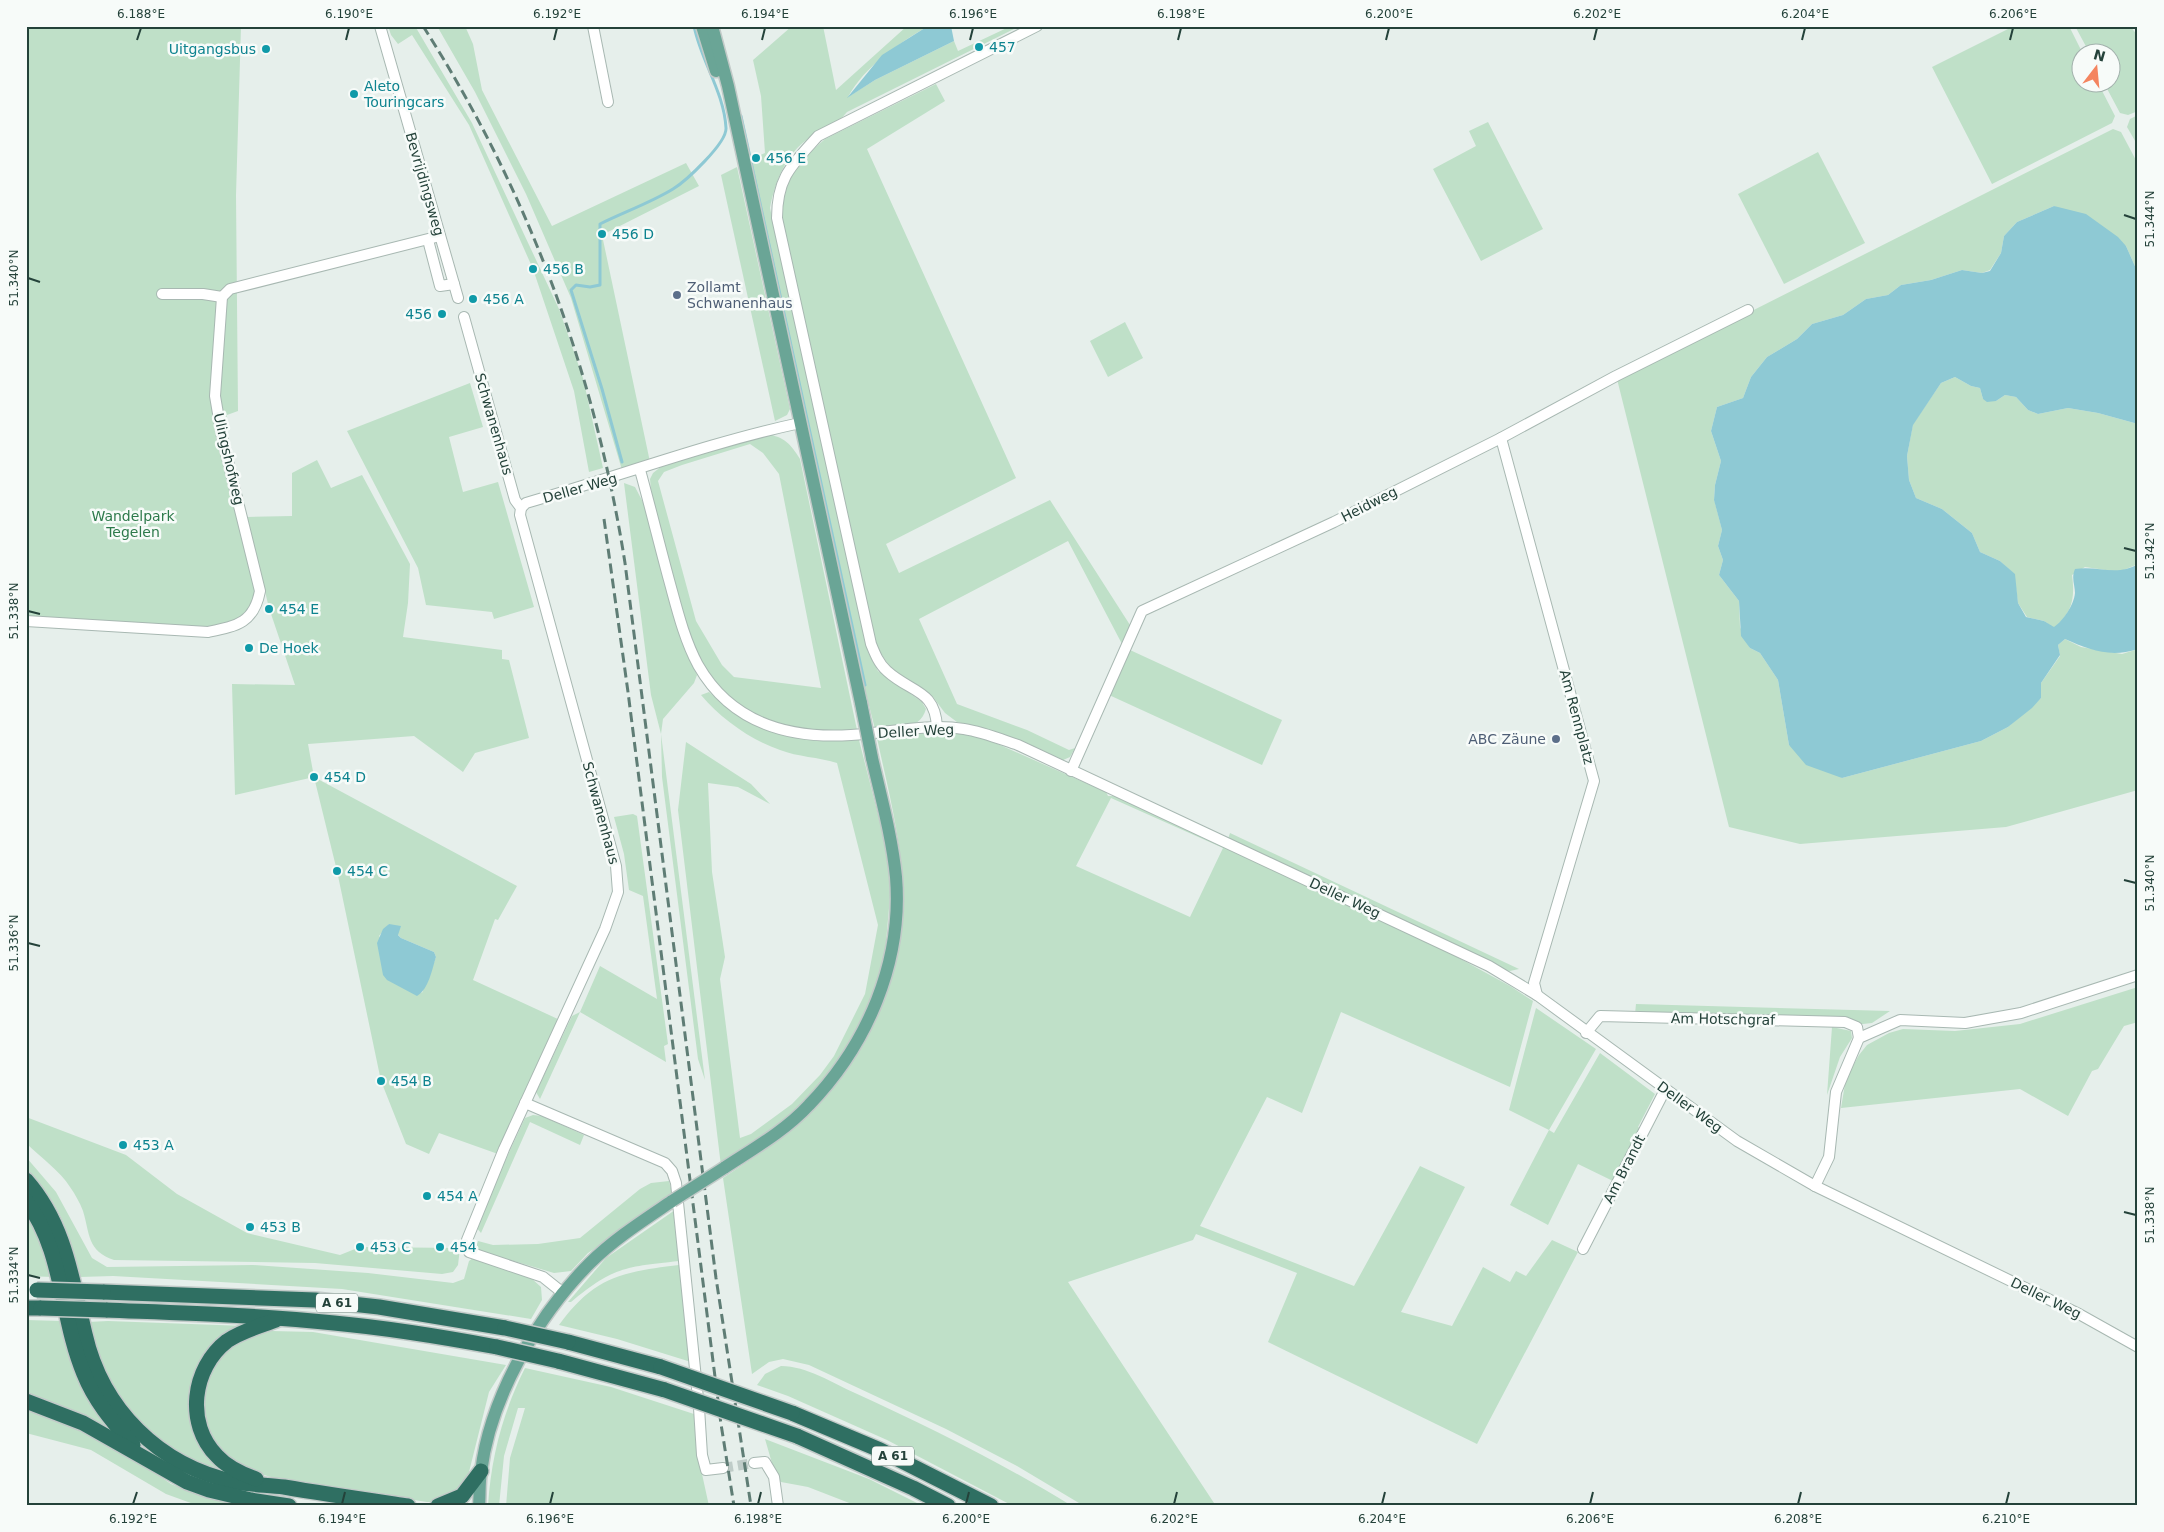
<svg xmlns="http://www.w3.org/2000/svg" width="2164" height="1532" viewBox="0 0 2164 1532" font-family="'DejaVu Sans',sans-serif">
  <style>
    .green { fill: #bfe0c8; fill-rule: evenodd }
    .water { fill: #8ec9d4 }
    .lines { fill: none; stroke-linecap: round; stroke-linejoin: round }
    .stream { stroke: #8ec9d4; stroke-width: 3 }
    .minor-tunnel { stroke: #bfccc8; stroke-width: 10; stroke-dasharray: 10 5; stroke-linecap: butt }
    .minor-casing { stroke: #a8b8b2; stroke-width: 12 }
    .major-casing { stroke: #c2cac8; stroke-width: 15 }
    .highway-casing { stroke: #c2cac8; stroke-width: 18 }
    .minor { stroke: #fff; stroke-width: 10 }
    .major { stroke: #6aa596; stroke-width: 12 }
    .highway { stroke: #2f6f62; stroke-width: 15 }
    .rail { stroke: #5f7d75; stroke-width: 3; stroke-dasharray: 10 5; stroke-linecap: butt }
    .major-bridge-casing { stroke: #c2cac8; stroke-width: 15; stroke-linecap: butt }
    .highway-bridge-casing { stroke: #c2cac8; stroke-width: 18; stroke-linecap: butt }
    .major-bridge { stroke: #6aa596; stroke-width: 12 }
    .highway-bridge { stroke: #2f6f62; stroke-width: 15 }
    .ticks { fill: none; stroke: #24423a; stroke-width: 2 }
    .culture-dot { fill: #0f9aa8; stroke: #f7fbf9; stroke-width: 2 }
    .service-dot { fill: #5c6f8a; stroke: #f7fbf9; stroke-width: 2 }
    .labels { text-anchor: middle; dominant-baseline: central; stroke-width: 5; stroke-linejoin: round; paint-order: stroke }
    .shield { fill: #f7fbf9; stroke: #637a73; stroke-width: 1 }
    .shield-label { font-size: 12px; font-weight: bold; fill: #24423a }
    .culture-label { font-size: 14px; fill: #0d838f; stroke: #f7fbf9; text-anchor: start }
    .street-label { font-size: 14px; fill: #24423a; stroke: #f7fbf9 }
    .service-label { font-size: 14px; fill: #4e5e75; stroke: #f7fbf9; text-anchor: start }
    .park-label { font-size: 14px; fill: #2d7a4b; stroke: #f7fbf9 }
    .neatline { fill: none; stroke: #24423a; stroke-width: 2 }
    .ticks-label { font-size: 12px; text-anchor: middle; fill: #24423a }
  </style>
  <rect width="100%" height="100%" fill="#e6efeb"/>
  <g class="green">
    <polygon points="26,26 241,26 236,195 238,411 227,415 222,434 256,586 253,608 234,622 221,626 221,635 26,626"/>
    <polygon points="388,26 415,26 472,123 559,309 583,378 603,468 589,472 574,391 533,269 469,125 412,35 398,44 391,35"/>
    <polygon points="437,26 465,26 473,44 482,90 552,226 686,163 699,186 602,235 650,462 622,470 571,298 526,194 475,92"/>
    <path d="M792 26H823L836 90 907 26H928C898 44 865 66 848 97L875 80 954 41 958 51 1011 26H1020L847 112C837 125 823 129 809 138 786 154 775 181 770 208L868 652 878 671 922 702 926 709C919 732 896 727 875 729L853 642 749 160 765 153 761 96 753 60Z"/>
    <polygon points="2014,26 2069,26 2082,52 2082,82 2098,83 2115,116 2112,123 1992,184 1932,67"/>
    <polygon points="2075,26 2130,26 2138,36 2138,111 2128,115 2120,113 2104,83 2112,82 2112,52 2089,52"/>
    <path d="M936 84 945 101 867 149 1016 478 886 544 899 573 1050 500 1130 625 1122 644 1068 541 919 619 957 704 1027 730 1069 750 1075 748 1070 757 1061 761 990 730 957 722 945 713 933 697 892 670 876 646 782 222C783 181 795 165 825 139Z"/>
    <polygon points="2138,115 2138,146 2127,127 2130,119"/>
    <polygon points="1488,122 1543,229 1481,261 1433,169 1476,146 1469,131"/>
    <polygon points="2113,129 2121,132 2138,164 2138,273 2126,246 2054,206 2017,222 2004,236 2001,253 1990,270 1982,273 1962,270 1931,280 1901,285 1888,295 1866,299 1843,315 1812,324 1797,339 1767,357 1751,377 1743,398 1717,407 1711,431 1721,461 1715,485 1714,499 1722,530 1718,546 1723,560 1719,575 1739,601 1740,627 1750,648 1760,653 1778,680 1789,745 1842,778 1981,741 2008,727 2041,698 2041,683 2060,656 2058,645 2065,639 2081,647 2122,654 2138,649 2138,790 2006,827 1800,844 1729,827 1617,379"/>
    <polygon points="1818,152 1865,243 1784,284 1738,194"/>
    <polygon points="737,167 790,409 787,415 775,421 721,175"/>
    <polygon points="1125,322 1143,358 1108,377 1090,341"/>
    <path d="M1955 377 1971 386 1980 388 1983 399 1996 401 2005 395 2016 397 2028 410 2038 414 2068 408 2098 413 2138 424V564L2119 572 2085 567 2072 575C2075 597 2073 612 2054 628L2044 621 2027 617 2018 603 2014 574 2000 561 1980 552 1972 533 1942 509 1916 498 1909 480 1907 456 1913 424 1941 383Z"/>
    <polygon points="470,383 483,427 449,437 463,492 498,482 534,607 494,619 492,612 426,605 418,568 347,431"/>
    <path d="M767 434C784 437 791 444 800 459L857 730C834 732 809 733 786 727 749 718 713 687 698 654 686 627 680 599 672 571 664 541 652 509 650 479L653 473 662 466ZM750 444 763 453 779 474 821 688 734 677 722 665 696 621 658 481 664 472 682 465Z"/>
    <path d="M317 460 331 488 362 475 410 564 408 603 403 637 502 650V659L509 660 529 738 475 753 463 772 414 736 308 744 314 777 517 886 498 920 495 919 473 980 560 1020 498 1154 439 1133 429 1154 406 1144 381 1081 337 871 314 777 235 795 232 684 295 685 269 608 247 517 292 516V473ZM389 924 401 938 434 952 436 957 422 993 379 936Z"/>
    <polygon points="624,483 635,487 645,506 681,640 697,675 694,683 663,719 661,734 705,1080 698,1059 662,777 661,734 651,695"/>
    <polygon points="1130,650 1282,720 1262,765 1109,695"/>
    <path d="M709 692C760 736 793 743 859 740L883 834 891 886 884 964 862 1022 841 1059 820 1085 790 1115 721 1166 678 810 686 742 751 784 770 804 738 787 708 783 712 872 725 957 720 979 740 1138 751 1134 792 1104 820 1075 834 1056 865 994 878 925 837 763C818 757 798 757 780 750 751 740 721 719 701 695Z"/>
    <path d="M922 733H961L991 741 1106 792 1108 796H1117L1446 951 1510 986 1533 1001 1510 1087 1341 1012 1302 1113 1267 1097 1200 1226 1354 1286 1420 1166 1465 1187 1401 1312 1452 1326 1483 1267 1510 1282 1516 1271 1526 1276 1552 1240 1578 1252 1477 1444 1268 1342 1297 1273 1196 1234 1193 1240 1068 1282 1216 1506H1084L1017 1466 946 1429 809 1365 783 1359 769 1362 752 1374 723 1178C740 1166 759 1155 775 1141 797 1123 819 1102 838 1081 876 1037 901 967 903 910 905 853 889 794 877 738ZM1111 798 1223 848 1190 917 1076 866Z"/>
    <polygon points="633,814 637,816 668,1044 664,1046 666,1062 580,1012 540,1099 536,1092 572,1016 580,1012 600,966 657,999 643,896 629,890 624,854 614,817"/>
    <polygon points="1230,833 1519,969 1510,971 1502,970 1228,839"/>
    <polygon points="2138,987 2138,1022 2124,1026 2098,1069 2092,1071 2068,1116 2020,1089 1841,1108 1846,1078 1859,1055 1867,1045 1889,1033 1903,1029 1955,1031 2020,1024"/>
    <polygon points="1636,1004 1890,1011 1872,1023 1863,1024 1635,1014"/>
    <polygon points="1536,1008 1596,1049 1549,1130 1554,1133 1600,1053 1655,1094 1638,1127 1642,1130 1615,1182 1578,1164 1548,1225 1510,1205 1549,1130 1509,1110"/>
    <polygon points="1832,1027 1851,1031 1852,1038 1840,1057 1827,1095"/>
    <polygon points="533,1115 542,1116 584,1135 580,1145 530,1122 481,1233 475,1226 525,1118"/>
    <path d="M26 1117 126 1155 177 1194 247 1233 340 1255 360 1247 460 1248 458 1265 453 1272 442 1274 315 1263 114 1260C87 1251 90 1234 83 1211 80 1203 75 1194 70 1187 60 1171 40 1157 26 1143Z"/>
    <path d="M26 1157 56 1192 92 1258 107 1267 253 1265 368 1273 453 1283 464 1279 469 1261 473 1258 531 1278 541 1287 542 1300 531 1319 342 1289 113 1276 80 1277C72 1248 66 1220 48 1195 37 1181 26 1175 26 1157Z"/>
    <polygon points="669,1181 673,1196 588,1253 571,1271 554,1273 480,1251 476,1247 478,1241 493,1245 538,1244 580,1238 640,1189 651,1183"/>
    <path d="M675 1210 679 1261C625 1267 613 1267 571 1302H568L606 1258Z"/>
    <polygon points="26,1215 40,1239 53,1277 26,1276"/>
    <path d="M679 1265 691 1362 617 1339 559 1325C595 1276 622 1272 679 1265Z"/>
    <polygon points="26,1320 62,1321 118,1435 26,1394"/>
    <polygon points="108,1321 246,1326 221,1342 193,1419 241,1477 189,1462 143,1428 109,1384 96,1354 88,1322"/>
    <path d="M272 1331 313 1332 506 1365 489 1392 468 1476 463 1489 440 1502H427L279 1479C258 1474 232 1466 218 1449 195 1419 198 1379 225 1353 229 1349 233 1342 239 1340 249 1336 261 1334 272 1331Z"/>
    <path d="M781 1366C807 1366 832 1383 855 1393 929 1427 1002 1463 1072 1506H1013L887 1440 788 1396 757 1385 765 1374Z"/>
    <path d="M525 1368 611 1387 697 1415V1451L709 1506H506L510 1458 525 1408H518L504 1456 499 1506H488C491 1457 503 1412 525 1368Z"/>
    <polygon points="26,1407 81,1429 136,1460 171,1484 197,1494 253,1506 199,1506 166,1494 91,1450 26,1433"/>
    <polygon points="765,1439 869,1479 923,1506 857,1506 808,1487 781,1482 776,1477"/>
  </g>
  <g class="water">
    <polygon points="928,26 951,26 954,41 875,80 847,98 882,55"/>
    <path d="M2054 206 2086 214 2118 237 2126 246 2138 273V424L2098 413 2068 408 2038 414 2028 410 2016 397 2005 395 1996 401 1987 402 1983 399 1980 388 1971 386 1955 377 1941 383 1913 425 1907 456 1909 480 1916 498 1942 509 1972 533 1980 552 2000 561 2015 574 2018 603 2026 617 2044 621 2054 627C2063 621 2074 605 2075 593 2075 585 2071 578 2075 569 2097 565 2117 577 2138 564V649C2110 658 2090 650 2065 639L2058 645 2060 655 2041 683V698L2032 708 2008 727 1981 741 1842 778 1806 765 1789 745 1778 680 1760 653 1750 648 1741 636 1739 601 1719 575 1723 560 1718 546 1722 530 1714 500 1715 485 1721 461 1711 431 1717 407 1743 398 1751 377 1767 357 1797 339 1812 324 1843 315 1866 299 1888 295 1901 285 1931 280 1962 270 1982 273 1990 271 2001 253 2004 236 2017 222Z"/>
    <path d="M389 924 401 926 398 935 401 938 434 952 436 957C432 969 429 989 417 996L387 980 383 975 377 943 383 929Z"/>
  </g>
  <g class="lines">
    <g class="stream">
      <polyline points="741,116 865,685"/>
      <path d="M622 462 602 389 571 290 576 285 590 287 600 285V224C624 212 650 203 673 189 686 181 727 143 726 128 724 92 701 61 694 26"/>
    </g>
    <polyline class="minor-tunnel" points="723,1468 754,1463"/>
    <g class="minor-casing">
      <g id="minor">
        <polyline points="380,26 458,298"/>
        <polyline points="593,26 608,102"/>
        <polyline points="428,240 440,286 454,284"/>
        <polyline points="162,294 203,294 222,297"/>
        <polyline points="464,317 515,500 521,508 520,515 616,866 618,892 605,929 504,1149 467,1240 469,1252 543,1277 563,1293"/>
        <polyline points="1501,438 1594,781 1534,983 1537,995"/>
        <path d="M640 470C650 506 659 543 669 580 677 609 684 639 698 665 731 723 789 739 851 735 888 733 927 723 964 729 983 732 1000 739 1018 745L1489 966 1537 995 1737 1141 1815 1186 2079 1314 2138 1347"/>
        <path d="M521 508 526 503C617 477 707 443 800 423"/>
        <path d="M26 621 208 632C237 626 254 623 260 591L222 437 215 396 222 297 230 289 440 236"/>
        <path d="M937 727C935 689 911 693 887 671 879 664 875 654 871 644L777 218C777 177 792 165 818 136L1037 26"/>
        <polyline points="1071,771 1142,611 1334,522 1501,438 1616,376 1748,310"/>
        <polyline points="1586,1033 1600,1016 1845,1022 1857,1027 1859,1038"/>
        <polyline points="525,1103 665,1163 672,1171 676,1183 699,1408 702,1455 706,1470 723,1468"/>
        <polyline points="1815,1186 1829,1157 1836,1092 1859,1038 1900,1020 1965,1023 2021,1013 2138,975"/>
        <polyline points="1583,1249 1665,1090"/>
        <polyline points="754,1463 765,1462 774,1477 778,1506"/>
      </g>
    </g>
    <g class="major-casing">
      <g id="major">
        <polyline points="702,26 716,71"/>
        <polyline points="712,26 728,86 861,703"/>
        <path d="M724 1168C753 1149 785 1131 809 1105 867 1045 903 962 896 877 892 837 881 797 872 758"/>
        <path d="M479 1506C480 1494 479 1483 481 1472 490 1397 538 1315 590 1263 614 1239 644 1220 672 1201"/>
      </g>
    </g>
    <g class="highway-casing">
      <g id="highway">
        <path d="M26 1180C65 1224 72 1279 85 1334 102 1409 159 1466 235 1482 251 1485 268 1485 284 1487 325 1494 367 1500 408 1506"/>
        <path d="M26 1201C64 1251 60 1317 84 1374 95 1402 114 1423 133 1445"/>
        <polyline points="103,1292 315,1300 379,1307 505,1328"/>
        <polyline points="26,1308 41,1308"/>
        <path d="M106 1310C182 1313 259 1315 334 1323 389 1328 443 1337 497 1347"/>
        <polyline points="568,1342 661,1367"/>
        <polyline points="558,1361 665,1390"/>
        <polyline points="26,1401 83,1423 187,1482 209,1490 251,1500 289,1506"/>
        <polyline points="792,1413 880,1450 991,1506"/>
        <polyline points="797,1436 913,1488 948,1506"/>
        <path d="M256 1479C242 1474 227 1467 217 1456 185 1424 192 1368 227 1341 241 1331 260 1326 276 1320"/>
        <polyline points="438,1506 462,1496 481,1471"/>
      </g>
    </g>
    <use href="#minor" class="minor"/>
    <use href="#major" class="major"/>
    <use href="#highway" class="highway"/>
    <g class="rail">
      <path d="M423 26C528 190 595 372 625 563L716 1278 751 1506"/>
      <polyline points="604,519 628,692 721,1424 734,1506"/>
    </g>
    <g class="major-bridge-casing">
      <g id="major-bridge">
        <polyline points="861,703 872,758"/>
        <polyline points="672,1201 724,1168"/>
      </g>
    </g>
    <g class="highway-bridge-casing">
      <g id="highway-bridge">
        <polyline points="37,1290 103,1292"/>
        <polyline points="41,1308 106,1310"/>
        <polyline points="505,1328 568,1342"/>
        <polyline points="497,1347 558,1361"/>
        <polyline points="661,1367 792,1413"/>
        <polyline points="665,1390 797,1436"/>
      </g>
    </g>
    <use href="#major-bridge" class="major-bridge"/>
    <use href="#highway-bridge" class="highway-bridge"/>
  </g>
  <path class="ticks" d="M137 40 141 28M346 40 349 28M554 40 557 28M762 40 765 28M970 40 973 28M1178 40 1181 28M1386 40 1389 28M1594 40 1597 28M1802 40 1805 28M2010 40 2013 28M2124 215 2136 219M28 278 40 282M2124 548 2136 551M28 611 40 614M2124 880 2136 883M28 943 40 946M2124 1212 2136 1215M28 1275 40 1278M133 1504 137 1492M342 1504 345 1492M550 1504 553 1492M758 1504 761 1492M966 1504 969 1492M1174 1504 1177 1492M1382 1504 1385 1492M1590 1504 1593 1492M1798 1504 1801 1492M2006 1504 2009 1492"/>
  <g class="culture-dot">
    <circle cx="979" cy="47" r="5"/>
    <circle cx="266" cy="49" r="5"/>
    <circle cx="354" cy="94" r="5"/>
    <circle cx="756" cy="158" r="5"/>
    <circle cx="602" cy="234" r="5"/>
    <circle cx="533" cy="269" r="5"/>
    <circle cx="473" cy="299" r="5"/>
    <circle cx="442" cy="314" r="5"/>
    <circle cx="269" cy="609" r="5"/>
    <circle cx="249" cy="648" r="5"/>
    <circle cx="314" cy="777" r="5"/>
    <circle cx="337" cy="871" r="5"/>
    <circle cx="381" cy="1081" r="5"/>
    <circle cx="123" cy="1145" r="5"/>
    <circle cx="427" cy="1196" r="5"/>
    <circle cx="250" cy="1227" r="5"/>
    <circle cx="360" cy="1247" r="5"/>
    <circle cx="440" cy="1247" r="5"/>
  </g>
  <g class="service-dot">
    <circle cx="677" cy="295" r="5"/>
    <circle cx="1556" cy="739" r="5"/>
  </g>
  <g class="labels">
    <g class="shield">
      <rect x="316" y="1293.5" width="42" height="19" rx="4"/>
      <rect x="872" y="1446.5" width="42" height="19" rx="4"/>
    </g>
    <g class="shield-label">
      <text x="337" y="1303">A 61</text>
      <text x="893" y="1456">A 61</text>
    </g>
    <g class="culture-label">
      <text x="989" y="47">457</text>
      <text x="256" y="49" text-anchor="end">Uitgangsbus</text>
      <text x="364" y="86">Aleto<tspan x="364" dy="16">Touringcars</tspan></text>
      <text x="766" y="158">456 E</text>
      <text x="612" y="234">456 D</text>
      <text x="543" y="269">456 B</text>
      <text x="483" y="299">456 A</text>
      <text x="432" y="314" text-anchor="end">456</text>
      <text x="279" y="609">454 E</text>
      <text x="259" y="648">De Hoek</text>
      <text x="324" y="777">454 D</text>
      <text x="347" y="871">454 C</text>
      <text x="391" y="1081">454 B</text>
      <text x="133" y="1145">453 A</text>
      <text x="437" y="1196">454 A</text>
      <text x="260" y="1227">453 B</text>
      <text x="370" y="1247">453 C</text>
      <text x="450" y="1247">454</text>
    </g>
    <g class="street-label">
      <text transform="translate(425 184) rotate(74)">Bevrijdingsweg</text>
      <text transform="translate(494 424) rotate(74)">Schwanenhaus</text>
      <text transform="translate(229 459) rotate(77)">Ulingshofweg</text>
      <text transform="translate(580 488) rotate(-16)">Deller Weg</text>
      <text transform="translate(1369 504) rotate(-27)">Heidweg</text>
      <text transform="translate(1577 717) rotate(75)">Am Rennplatz</text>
      <text transform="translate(916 731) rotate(-3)">Deller Weg</text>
      <text transform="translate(601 813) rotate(75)">Schwanenhaus</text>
      <text transform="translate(1345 898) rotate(25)">Deller Weg</text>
      <text transform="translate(1723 1019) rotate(1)">Am Hotschgraf</text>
      <text transform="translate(1690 1107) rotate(36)">Deller Weg</text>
      <text transform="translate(1624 1169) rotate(-63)">Am Brandt</text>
      <text transform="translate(2046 1298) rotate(26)">Deller Weg</text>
    </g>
    <g class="service-label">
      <text x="687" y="287">Zollamt<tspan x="687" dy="16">Schwanenhaus</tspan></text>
      <text x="1546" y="739" text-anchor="end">ABC Zäune</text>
    </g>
    <g class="park-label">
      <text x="133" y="516">Wandelpark<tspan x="133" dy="16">Tegelen</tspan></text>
    </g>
  </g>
  <rect width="2164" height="1532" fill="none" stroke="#f7fbf9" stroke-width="55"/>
  <g transform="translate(2096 68) rotate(16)"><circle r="24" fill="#f7fbf9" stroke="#a3b1ad"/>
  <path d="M0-4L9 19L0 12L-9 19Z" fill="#f4845f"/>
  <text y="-8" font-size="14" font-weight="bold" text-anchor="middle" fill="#24423a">N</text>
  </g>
  <rect x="28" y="28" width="2108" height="1476" class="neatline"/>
  <g class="ticks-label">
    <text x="141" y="18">6.188°E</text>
    <text x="349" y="18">6.190°E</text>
    <text x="557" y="18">6.192°E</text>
    <text x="765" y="18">6.194°E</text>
    <text x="973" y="18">6.196°E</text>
    <text x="1181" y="18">6.198°E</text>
    <text x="1389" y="18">6.200°E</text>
    <text x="1597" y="18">6.202°E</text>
    <text x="1805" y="18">6.204°E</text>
    <text x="2013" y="18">6.206°E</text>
    <text transform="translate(2150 219) rotate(-90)" y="4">51.344°N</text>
    <text transform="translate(14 278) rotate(-90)" y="4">51.340°N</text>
    <text transform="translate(2150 551) rotate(-90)" y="4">51.342°N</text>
    <text transform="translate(14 611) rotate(-90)" y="4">51.338°N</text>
    <text transform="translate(2150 883) rotate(-90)" y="4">51.340°N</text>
    <text transform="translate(14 943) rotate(-90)" y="4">51.336°N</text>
    <text transform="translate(2150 1215) rotate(-90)" y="4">51.338°N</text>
    <text transform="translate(14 1275) rotate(-90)" y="4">51.334°N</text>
    <text x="133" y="1523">6.192°E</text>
    <text x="342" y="1523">6.194°E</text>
    <text x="550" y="1523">6.196°E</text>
    <text x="758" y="1523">6.198°E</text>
    <text x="966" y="1523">6.200°E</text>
    <text x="1174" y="1523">6.202°E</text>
    <text x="1382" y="1523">6.204°E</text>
    <text x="1590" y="1523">6.206°E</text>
    <text x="1798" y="1523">6.208°E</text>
    <text x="2006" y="1523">6.210°E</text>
  </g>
</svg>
